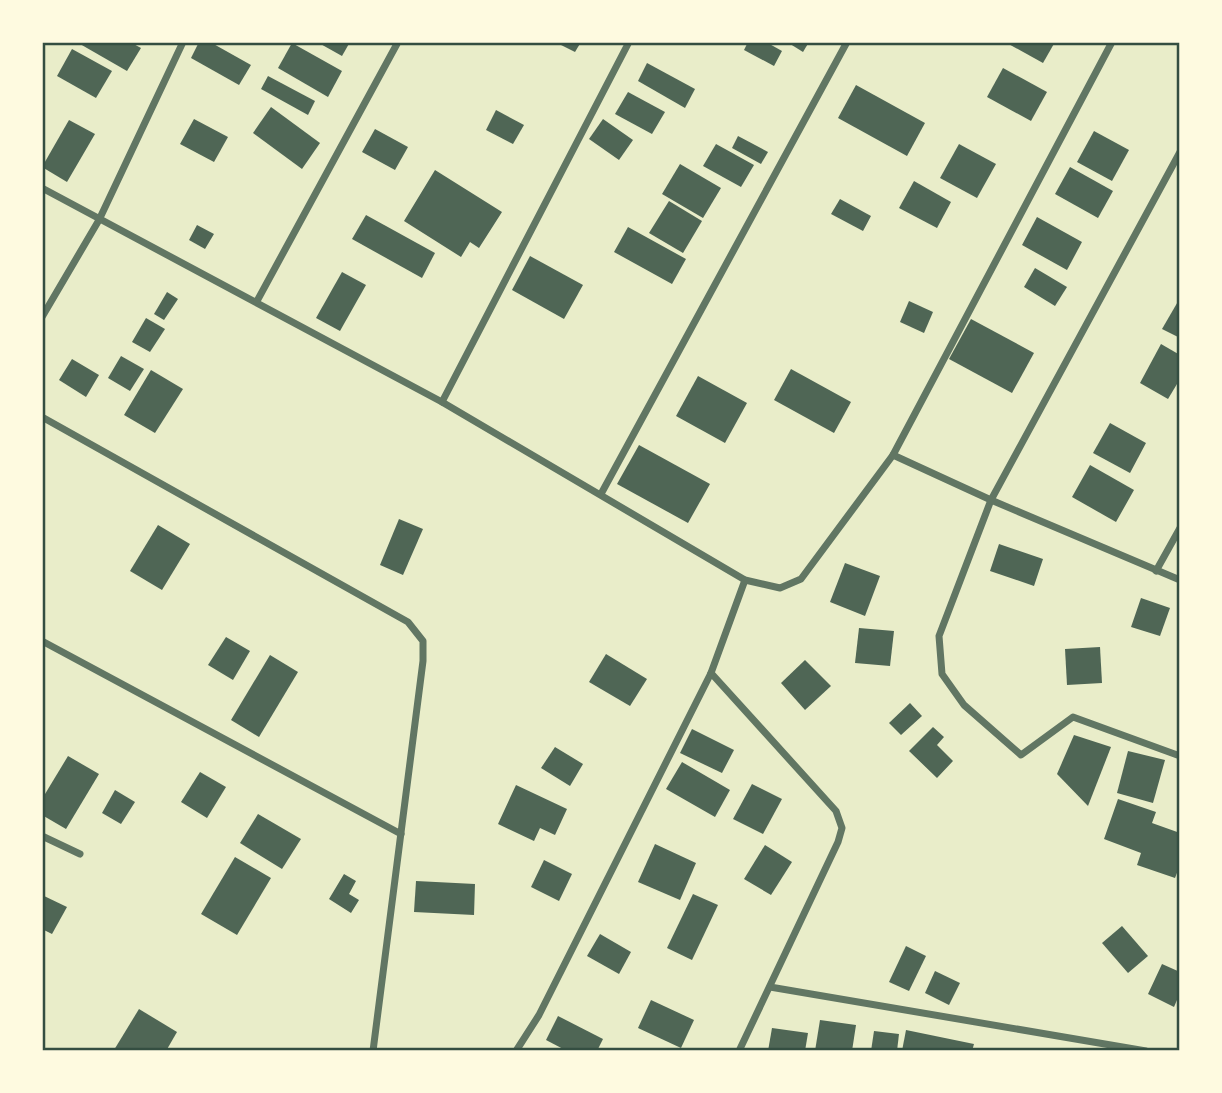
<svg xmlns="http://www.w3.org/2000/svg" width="1222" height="1093" viewBox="0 0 1222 1093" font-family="'DejaVu Sans',sans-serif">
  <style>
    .building { fill: #4f6655 }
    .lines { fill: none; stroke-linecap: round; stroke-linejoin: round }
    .minor { stroke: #617663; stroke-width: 7 }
    .neatline { fill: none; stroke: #344e41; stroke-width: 2.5 }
  </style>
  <rect width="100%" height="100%" fill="#e9edc9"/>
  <g class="building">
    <polygon points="82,42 130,42 141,48 127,71 80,44"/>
    <polygon points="199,42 210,42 251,65 239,85 191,58"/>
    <polygon points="317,42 350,42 342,56"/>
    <polygon points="555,42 581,42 575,52"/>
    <polygon points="748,42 766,42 782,51 774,66 744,50"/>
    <polygon points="787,42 809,42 803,52"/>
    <polygon points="1005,42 1055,42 1043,63"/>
    <polygon points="292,43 342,71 328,97 278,68"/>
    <polygon points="72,49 112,71 96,98 57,76"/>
    <polygon points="647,63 695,89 685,108 638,81"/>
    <polygon points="1003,68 1047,92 1031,121 987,97"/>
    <polygon points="268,76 315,101 308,115 261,89"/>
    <polygon points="856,85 925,123 907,156 838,118"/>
    <polygon points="628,92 665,112 652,134 615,114"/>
    <polygon points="271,107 320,143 302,169 253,133"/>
    <polygon points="496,110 524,125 513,144 486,130"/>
    <polygon points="194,119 228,137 214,162 180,144"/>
    <polygon points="603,119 633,140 619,160 589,139"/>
    <polygon points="69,120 95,134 67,182 42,167"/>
    <polygon points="375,129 408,147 395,170 362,152"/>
    <polygon points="1094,131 1129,150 1112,181 1077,162"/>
    <polygon points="738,136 768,152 761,164 732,148"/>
    <polygon points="716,144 754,165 741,187 703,166"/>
    <polygon points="959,144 996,164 977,198 940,178"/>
    <polygon points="680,164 721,188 703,218 662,194"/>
    <polygon points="1070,167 1113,191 1098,218 1055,194"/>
    <polygon points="435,170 502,212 479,248 470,242 461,257 404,221"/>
    <polygon points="914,181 951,202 937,228 899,208"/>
    <polygon points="840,199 871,216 863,231 831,214"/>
    <polygon points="669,201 702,221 683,253 649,233"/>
    <polygon points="366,215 435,253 422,278 352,239"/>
    <polygon points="1037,217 1082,242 1067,270 1022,245"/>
    <polygon points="197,225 214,234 205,249 189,240"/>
    <polygon points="628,227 686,259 672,284 614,252"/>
    <polygon points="530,256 583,285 564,319 512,290"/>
    <polygon points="1035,268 1067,287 1055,306 1024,287"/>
    <polygon points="342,272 366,285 340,331 316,318"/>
    <polygon points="167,292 178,299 164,320 154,314"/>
    <polygon points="1180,298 1180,338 1162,329"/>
    <polygon points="909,301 933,312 924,333 900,322"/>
    <polygon points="146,318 165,329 150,352 132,342"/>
    <polygon points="971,319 1034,353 1012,393 949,359"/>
    <polygon points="1161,344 1180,355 1180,379 1168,399 1140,383"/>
    <polygon points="121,356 144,369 130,391 108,378"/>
    <polygon points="72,359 99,375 86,397 59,380"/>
    <polygon points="791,369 851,402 834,433 774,400"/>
    <polygon points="151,370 183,389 155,433 124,415"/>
    <polygon points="698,376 747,403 725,443 676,416"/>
    <polygon points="1110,423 1146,443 1130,473 1093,453"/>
    <polygon points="639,445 710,484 688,523 617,484"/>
    <polygon points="1090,465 1134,490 1116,522 1072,497"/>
    <polygon points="399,519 423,529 403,575 380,565"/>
    <polygon points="158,525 190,544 162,590 130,571"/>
    <polygon points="999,544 1043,559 1034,586 990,571"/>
    <polygon points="845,563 880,576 865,616 830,602"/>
    <polygon points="1141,598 1170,608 1160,636 1131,627"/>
    <polygon points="859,628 894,631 890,666 855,663"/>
    <polygon points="226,637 250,651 233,680 208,665"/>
    <polygon points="1100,647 1102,683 1067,685 1065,649"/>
    <polygon points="606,654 647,679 630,706 589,682"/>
    <polygon points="270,655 298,672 259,737 231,720"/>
    <polygon points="805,660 831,686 805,710 781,683"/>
    <polygon points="910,703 922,716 901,735 889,723"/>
    <polygon points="933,727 944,737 937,745 953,761 937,778 909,751"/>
    <polygon points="692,729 734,750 722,773 680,753"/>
    <polygon points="1074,735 1111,747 1088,806 1057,774"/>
    <polygon points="555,747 583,764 570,786 541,768"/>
    <polygon points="1128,751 1165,760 1153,803 1117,793"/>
    <polygon points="68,756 99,774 66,829 42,815 42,799"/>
    <polygon points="682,762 730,790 715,817 666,789"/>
    <polygon points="200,772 226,787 207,818 181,802"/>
    <polygon points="752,784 782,799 763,834 733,819"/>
    <polygon points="516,785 567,809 555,835 540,828 534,841 498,824"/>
    <polygon points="115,790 135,802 121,824 102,813"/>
    <polygon points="1118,799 1156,812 1152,823 1180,833 1180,865 1175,878 1137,865 1141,853 1104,839"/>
    <polygon points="258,814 301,839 282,869 240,843"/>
    <polygon points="655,844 696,863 680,900 638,882"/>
    <polygon points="765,845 792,862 771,895 744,879"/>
    <polygon points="235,857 271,878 237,935 201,914"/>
    <polygon points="544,860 572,874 559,901 531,887"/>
    <polygon points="344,874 356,881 349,894 359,900 351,913 329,899"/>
    <polygon points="416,881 475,884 474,915 414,912"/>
    <polygon points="693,894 718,905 692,960 667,948"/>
    <polygon points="42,895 67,907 52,934 42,929"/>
    <polygon points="1122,926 1148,956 1128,973 1102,943"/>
    <polygon points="600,934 631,952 619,974 587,956"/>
    <polygon points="906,946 926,956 909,991 889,982"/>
    <polygon points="1162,964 1180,972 1180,993 1174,1007 1148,994"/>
    <polygon points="935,971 960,983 949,1005 925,993"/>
    <polygon points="651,1000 694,1020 681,1048 638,1028"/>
    <polygon points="139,1009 177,1032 166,1051 114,1050"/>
    <polygon points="558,1016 603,1039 597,1051 567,1051 546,1040"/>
    <polygon points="820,1020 856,1025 852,1051 815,1051"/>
    <polygon points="772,1028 808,1033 805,1051 768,1051"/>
    <polygon points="906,1030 974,1044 972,1051 902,1051"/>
    <polygon points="874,1031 899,1034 897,1051 871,1051"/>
  </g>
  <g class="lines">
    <g class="minor">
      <polyline points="1180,152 991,500 939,636 942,674 964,705 1021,755 1073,717 1180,756"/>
      <polyline points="42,188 442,402 745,580 780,588 801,579 893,455 1112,42"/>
      <polyline points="257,301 398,42"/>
      <polyline points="42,317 99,220 183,42"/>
      <polyline points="442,402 629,42"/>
      <polyline points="42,417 408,622 423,641 423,661 373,1051"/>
      <polyline points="893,455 991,500 1180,580"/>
      <polyline points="601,494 847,42"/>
      <polyline points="1156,571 1180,528"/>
      <polyline points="42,641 401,834"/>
      <polyline points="711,673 836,811 842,828 838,842 739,1051"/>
      <polyline points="42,836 80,854"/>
      <polyline points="770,987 1146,1051"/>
      <polyline points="516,1051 539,1015 711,673 745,580"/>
    </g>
  </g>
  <rect width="1222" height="1093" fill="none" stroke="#fefae0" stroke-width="88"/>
  <rect x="44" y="44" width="1134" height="1005" class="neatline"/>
</svg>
